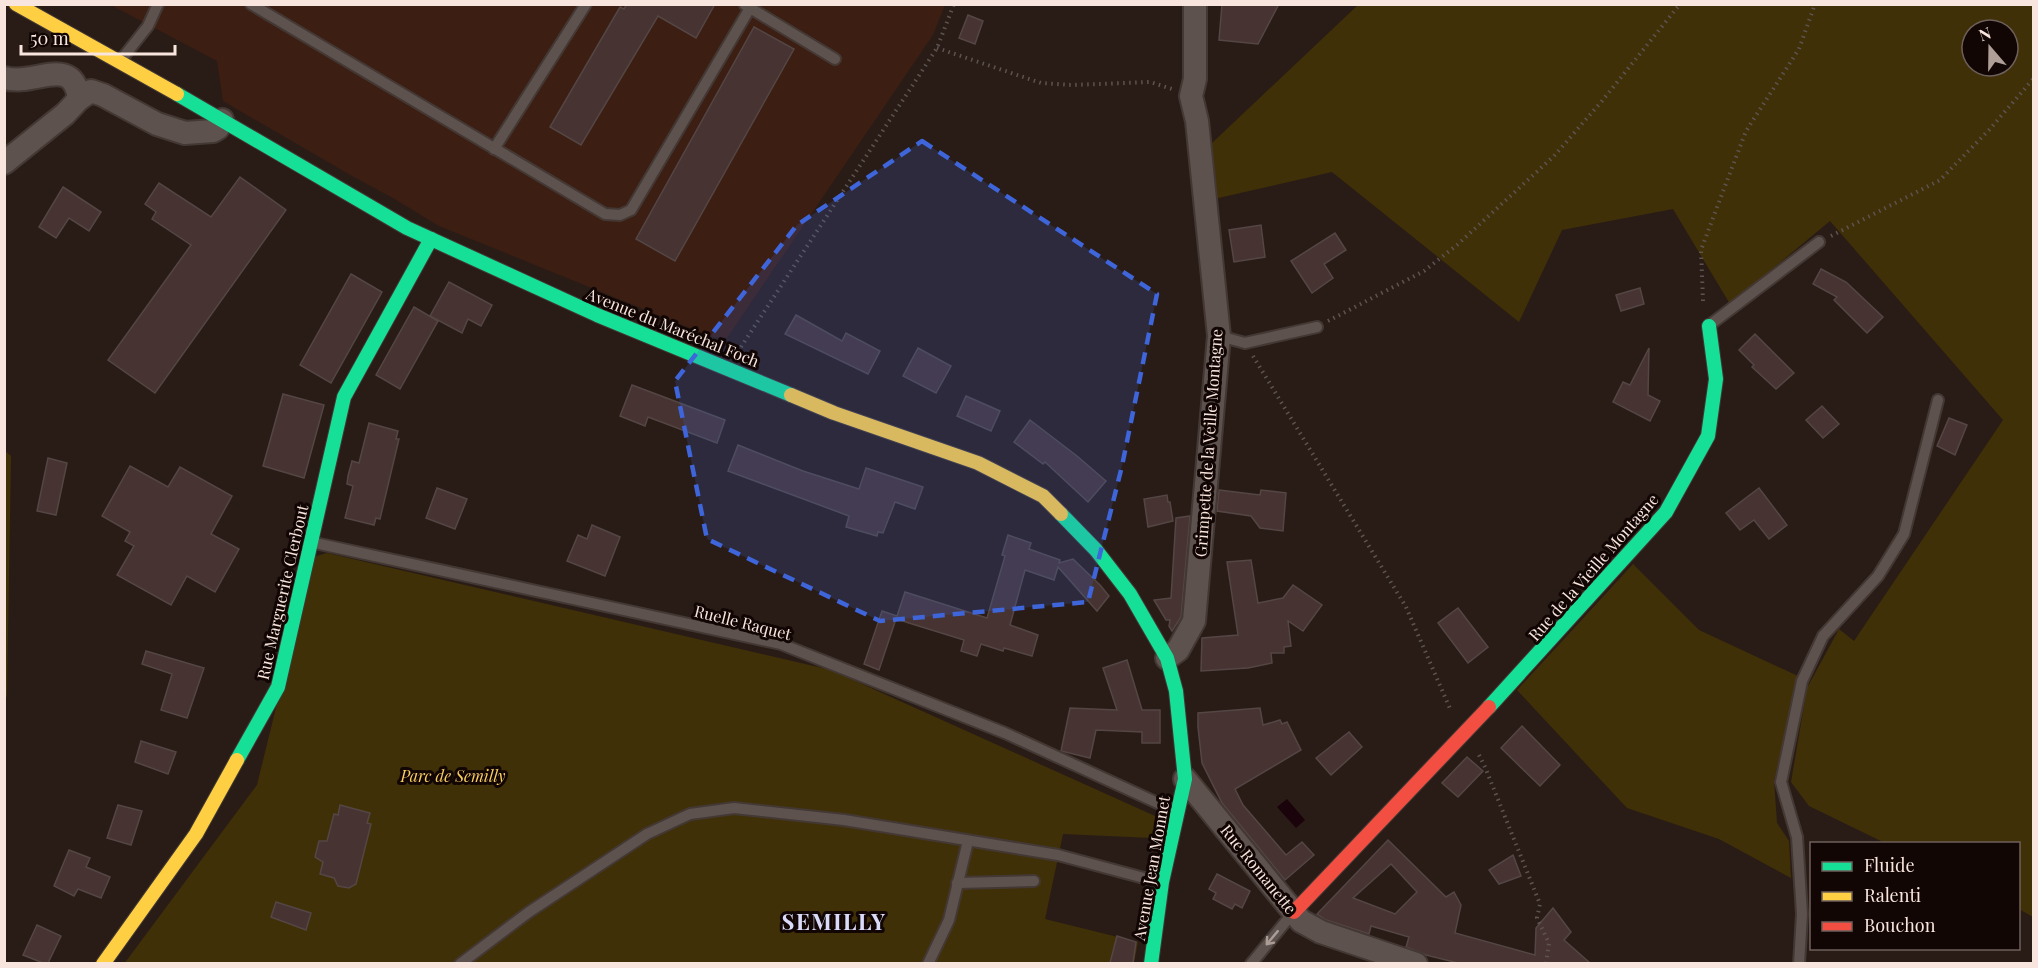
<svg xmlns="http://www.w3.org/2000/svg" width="2038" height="968" viewBox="0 0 2038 968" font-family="'Playfair Display',serif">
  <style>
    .built { fill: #3c1e13 }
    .green { fill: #403007; fill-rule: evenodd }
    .water { fill: #1b030b }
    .building { fill: #473332; stroke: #534644; stroke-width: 1.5; fill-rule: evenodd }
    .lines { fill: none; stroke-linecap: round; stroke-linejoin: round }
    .lane-casing { stroke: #433833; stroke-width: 14 }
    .street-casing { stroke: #433833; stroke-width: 26 }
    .fast-casing { stroke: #433833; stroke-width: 16 }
    .slow-casing { stroke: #433833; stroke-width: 16 }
    .jam-casing { stroke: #433833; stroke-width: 16 }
    .path { stroke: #5d5350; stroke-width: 4; stroke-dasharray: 1.5 4.5; stroke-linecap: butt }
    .lane { stroke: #5e524e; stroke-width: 10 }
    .street { stroke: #5e524e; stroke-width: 22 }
    .fast { stroke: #16e098; stroke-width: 14 }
    .slow { stroke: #ffcf43; stroke-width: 14 }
    .jam { stroke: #f24e42; stroke-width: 14 }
    .oneway { stroke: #ab9c96 }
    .marked { fill: #3e65d9; fill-opacity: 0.2; stroke: #3e65d9; stroke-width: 4.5; stroke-dasharray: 12 8; stroke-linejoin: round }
    .labels { text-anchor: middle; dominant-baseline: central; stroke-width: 6; stroke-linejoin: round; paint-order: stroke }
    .street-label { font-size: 16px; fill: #f8e5de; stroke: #110604 }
    .park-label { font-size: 16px; font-style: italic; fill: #fbce62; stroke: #110604 }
    .district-label { font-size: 22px; font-weight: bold; letter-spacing: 1.5px; fill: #dadbf8; stroke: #110604 }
  </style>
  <rect width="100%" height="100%" fill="#291c16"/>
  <polygon class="built" points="111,5 945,5 933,35 727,338 712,337 439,226 393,198 352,176 223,101 217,61"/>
  <g class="green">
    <path d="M1358 5H2033V917L2019 909 2018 844 1885 843 1809 806 1791 782 1807 688 1839 629 1854 641 2003 420 1830 221 1730 304 1673 209 1562 230 1519 322 1332 172 1214 199 1211 144ZM1972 30H2008V66H1972Z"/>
    <polygon points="5,451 11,456 7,695 5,702"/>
    <polygon points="327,553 831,670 1155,816 1153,838 1063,834 1045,919 1138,942 1134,963 124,964 257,785 313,557"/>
    <polygon points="1633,564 1699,630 1798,676 1774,781 1777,823 1789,841 1791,878 1719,839 1627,808 1517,690"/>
  </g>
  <polygon class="water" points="1287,799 1305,820 1296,828 1277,807"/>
  <g class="building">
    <polygon points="627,4 715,4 696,38 658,16 581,145 550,127 620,7 624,9"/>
    <polygon points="1222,4 1279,4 1258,44 1219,40"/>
    <polygon points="968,15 983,21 975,44 959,38"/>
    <polygon points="754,27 794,49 675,261 636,239"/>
    <polygon points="240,177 286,210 155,393 108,360 191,245 152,219 156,212 145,204 159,183 211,217"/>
    <polygon points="63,187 101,212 89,231 69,218 56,238 39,227"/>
    <polygon points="1261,225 1265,257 1234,262 1229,230"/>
    <polygon points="1335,233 1346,250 1324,264 1333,278 1312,293 1291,261"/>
    <polygon points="1821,269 1846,282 1883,317 1867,333 1834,300 1837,297 1813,284"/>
    <polygon points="351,274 382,292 331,383 300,365"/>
    <polygon points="449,282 492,305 481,326 468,319 462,333 430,316"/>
    <polygon points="1640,288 1644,304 1621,311 1616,295"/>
    <polygon points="414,307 438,321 400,389 376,375"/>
    <polygon points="796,315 842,341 846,333 880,351 868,374 785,334"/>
    <polygon points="1755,334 1794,373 1776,389 1752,367 1754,365 1739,350"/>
    <polygon points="918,348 951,366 936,393 903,376"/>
    <polygon points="1649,348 1648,395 1660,401 1650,421 1613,402 1623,382 1630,385"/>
    <polygon points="632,385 725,420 717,443 648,417 645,426 620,416"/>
    <polygon points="283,394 324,405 304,478 263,466"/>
    <polygon points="966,396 1000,411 991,431 957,416"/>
    <polygon points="1822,406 1839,424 1823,438 1806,420"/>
    <polygon points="1949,418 1967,425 1955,455 1937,446"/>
    <polygon points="1030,420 1077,456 1106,481 1088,502 1045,462 1043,464 1014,442"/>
    <polygon points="369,423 398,431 396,439 399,439 380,519 376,518 374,525 345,518 353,486 347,484 348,476 352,461 359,463"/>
    <polygon points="738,445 803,471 859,489 866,468 923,487 915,509 895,502 883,533 878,532 877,536 846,527 849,516 728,471"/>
    <polygon points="48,458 67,463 56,515 37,511"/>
    <polygon points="130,466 168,487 180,467 232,496 211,534 239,549 215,592 187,576 171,605 117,575 134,546 125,541 130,532 102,516"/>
    <polygon points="437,488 467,499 455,529 426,518"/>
    <polygon points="1759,488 1787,525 1769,539 1754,520 1740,530 1726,513"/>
    <polygon points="1219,490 1260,495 1261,490 1286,493 1283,531 1260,528 1251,516 1217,511"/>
    <polygon points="1167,495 1168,502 1170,502 1173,521 1148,527 1144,499"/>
    <polygon points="1190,516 1181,617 1172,631 1169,626 1170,620 1166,620 1154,600 1171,598 1176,518"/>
    <polygon points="592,525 620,537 605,576 567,561 578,535 587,539"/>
    <polygon points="1008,535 1031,543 1029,549 1060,560 1059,563 1073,559 1100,585 1109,596 1097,611 1058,567 1054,580 1025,570 1010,625 1038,635 1032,656 1004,648 1003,651 981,644 977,656 961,651 964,640 896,619 879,670 864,664 882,611 897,616 905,592 987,618 1005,556 1002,555"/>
    <polygon points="1251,560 1258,603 1283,598 1293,585 1322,605 1303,631 1288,621 1291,646 1284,647 1284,653 1271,653 1272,663 1248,668 1201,671 1202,638 1238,635 1227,562"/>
    <polygon points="1458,608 1488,647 1468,663 1438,623"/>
    <polygon points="146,651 204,668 187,718 161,710 172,674 142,664"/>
    <polygon points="1127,660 1142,710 1160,710 1160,743 1142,743 1142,732 1096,730 1090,758 1061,751 1070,708 1117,710 1103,668"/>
    <polygon points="1260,708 1263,725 1280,720 1282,724 1287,722 1301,750 1235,789 1243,805 1286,855 1302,842 1314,855 1285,880 1222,803 1202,763 1198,727 1198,713"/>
    <polygon points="1522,726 1560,765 1540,786 1501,748"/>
    <polygon points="1349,732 1362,747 1331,775 1316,758"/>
    <polygon points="141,741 176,752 168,774 135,762"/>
    <polygon points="1467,757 1483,771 1458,797 1442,783"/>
    <polygon points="118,805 142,811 131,845 107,838"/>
    <polygon points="340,805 370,813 367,823 371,824 356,884 349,888 338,886 334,878 320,874 323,862 315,857 319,841 327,841 334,814 338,815"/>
    <path d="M1388 840 1446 897 1454 892 1461 905 1455 933 1535 955 1536 928 1553 908 1571 932 1564 940 1590 963H1458L1426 955 1406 947 1409 937 1371 926 1369 934 1326 920 1317 914ZM1391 864 1417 892 1395 914 1353 898Z"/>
    <polygon points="69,850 90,858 86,867 110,877 101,898 78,889 74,896 54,886"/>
    <polygon points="1513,855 1521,876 1499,884 1489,870"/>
    <polygon points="1217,874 1250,891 1242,908 1235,904 1232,909 1213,899 1216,893 1209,889"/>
    <polygon points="276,902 311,913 306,930 271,917"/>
    <polygon points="37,925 61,936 48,963 43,963 23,955"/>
    <polygon points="1117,936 1136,942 1133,963 1110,963"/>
  </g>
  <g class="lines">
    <g class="lane-casing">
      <g id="lane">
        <polyline points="251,4 605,214 620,215 631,210 750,8"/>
        <polyline points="745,5 835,59"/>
        <polyline points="121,60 148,26 158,4"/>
        <polyline points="494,149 586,4"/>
        <polyline points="1711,324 1819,242"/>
        <polyline points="1219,336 1245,343 1317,327"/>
        <polyline points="315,543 781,644 1005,733 1175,811"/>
        <polyline points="957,883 1034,881"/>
        <polyline points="460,964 529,912 647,834 690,814 734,808 844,820 1058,855 1159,882"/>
        <polyline points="928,964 949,920 968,841"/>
        <polyline points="1251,964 1292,914"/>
        <polyline points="1799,964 1802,914 1797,837 1781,782 1802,681 1823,636 1878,576 1904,534 1938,400"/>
      </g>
    </g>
    <g class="street-casing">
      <g id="street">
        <path d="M5 78C34 87 73 53 79 99"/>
        <polyline points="4,163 65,114 79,99 91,91 103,95 157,124 185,133 213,131 218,128 222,120"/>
        <polyline points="1167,658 1178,650 1194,621 1219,336 1197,121 1191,96 1195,79 1195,4"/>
        <polyline points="1185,779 1301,921 1321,932 1416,964"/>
      </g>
    </g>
    <g class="fast-casing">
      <g id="fast">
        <polyline points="177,94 407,228 597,315 791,395"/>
        <polyline points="1061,514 1096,550 1130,594 1167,658 1176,691 1185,779 1162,882 1151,964"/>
        <polyline points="1489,707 1666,512 1708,436 1716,379 1709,326"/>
        <polyline points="237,760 278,687 344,397 431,239"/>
      </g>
    </g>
    <g class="slow-casing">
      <g id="slow">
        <polyline points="16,4 177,94"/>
        <polyline points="791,395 834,413 978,463 1043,496 1061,514"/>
        <polyline points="103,964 196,834 237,760"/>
      </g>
    </g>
    <g class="jam-casing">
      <polyline id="jam" points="1294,912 1489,707"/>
    </g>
    <g class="path">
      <polyline points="937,48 1041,83 1072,85 1150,82 1172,89"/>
      <polyline points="1831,236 1940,180 1989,130 2034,78"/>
      <polyline points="1703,301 1701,250 1719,202 1746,131 1799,49 1815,4"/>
      <polyline points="1328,321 1424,271 1457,245 1554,156 1602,101 1680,4"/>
      <polyline points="741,347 937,48 954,4"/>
      <polyline points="1253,356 1406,607 1451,711"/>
      <polyline points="1479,755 1485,767 1540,904 1537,918 1549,943 1546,964"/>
    </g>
    <use href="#lane" class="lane"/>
    <use href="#street" class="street"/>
    <use href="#fast" class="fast"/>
    <use href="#slow" class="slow"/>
    <use href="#jam" class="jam"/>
  </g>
  <defs><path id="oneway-shaft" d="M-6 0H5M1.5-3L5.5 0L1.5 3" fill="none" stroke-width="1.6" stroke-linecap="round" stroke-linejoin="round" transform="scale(1.5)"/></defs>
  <use class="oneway" href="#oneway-shaft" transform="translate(1272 938) rotate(130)"/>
  <path class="marked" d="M922 141 1157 294 1122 466 1088 602 880 621 707 539 675 381 797 225Z"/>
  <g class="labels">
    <g class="street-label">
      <text transform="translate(673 327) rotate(22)">Avenue du Maréchal Foch</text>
      <text transform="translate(1208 443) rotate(-86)">Grimpette de la Veille Montagne</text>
      <text transform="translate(1593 567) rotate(-49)">Rue de la Vieille Montagne</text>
      <text transform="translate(282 592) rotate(-77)">Rue Marguerite Clerbout</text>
      <text transform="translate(743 622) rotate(14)">Ruelle Raquet</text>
      <text transform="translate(1151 868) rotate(-80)">Avenue Jean Monnet</text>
      <text transform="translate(1259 869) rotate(51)">Rue Romanette</text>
    </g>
    <g class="park-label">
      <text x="453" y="775">Parc de Semilly</text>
    </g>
    <g class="district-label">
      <text x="834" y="921">SEMILLY</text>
    </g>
  </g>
  <rect width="2038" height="968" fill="none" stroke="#f8e5de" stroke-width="12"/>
  <rect x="1810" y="842" width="210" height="108" fill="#110604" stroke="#6d5f5b" stroke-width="1.5"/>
  <rect x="1822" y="862" width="30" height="9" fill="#16e098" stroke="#6d5f5b" stroke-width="1.5"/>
  <text x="1864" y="872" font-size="18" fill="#f8e5de">Fluide</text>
  <rect x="1822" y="892" width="30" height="9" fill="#ffcf43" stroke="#6d5f5b" stroke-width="1.5"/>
  <text x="1864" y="902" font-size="18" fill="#f8e5de">Ralenti</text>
  <rect x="1822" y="922" width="30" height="9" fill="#f24e42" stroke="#6d5f5b" stroke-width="1.5"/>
  <text x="1864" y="932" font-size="18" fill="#f8e5de">Bouchon</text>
  <g transform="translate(1990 48) rotate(340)"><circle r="28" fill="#110604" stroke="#6d5f5b" stroke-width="1.5"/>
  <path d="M0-4.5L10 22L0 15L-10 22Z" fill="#b09f98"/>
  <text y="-9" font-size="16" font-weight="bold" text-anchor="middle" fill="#f8e5de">N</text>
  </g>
  <path d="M21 45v9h154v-9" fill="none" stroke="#f8e5de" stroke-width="3"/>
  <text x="30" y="45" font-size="18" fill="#f8e5de" stroke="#110604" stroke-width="4.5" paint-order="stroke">50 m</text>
</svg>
